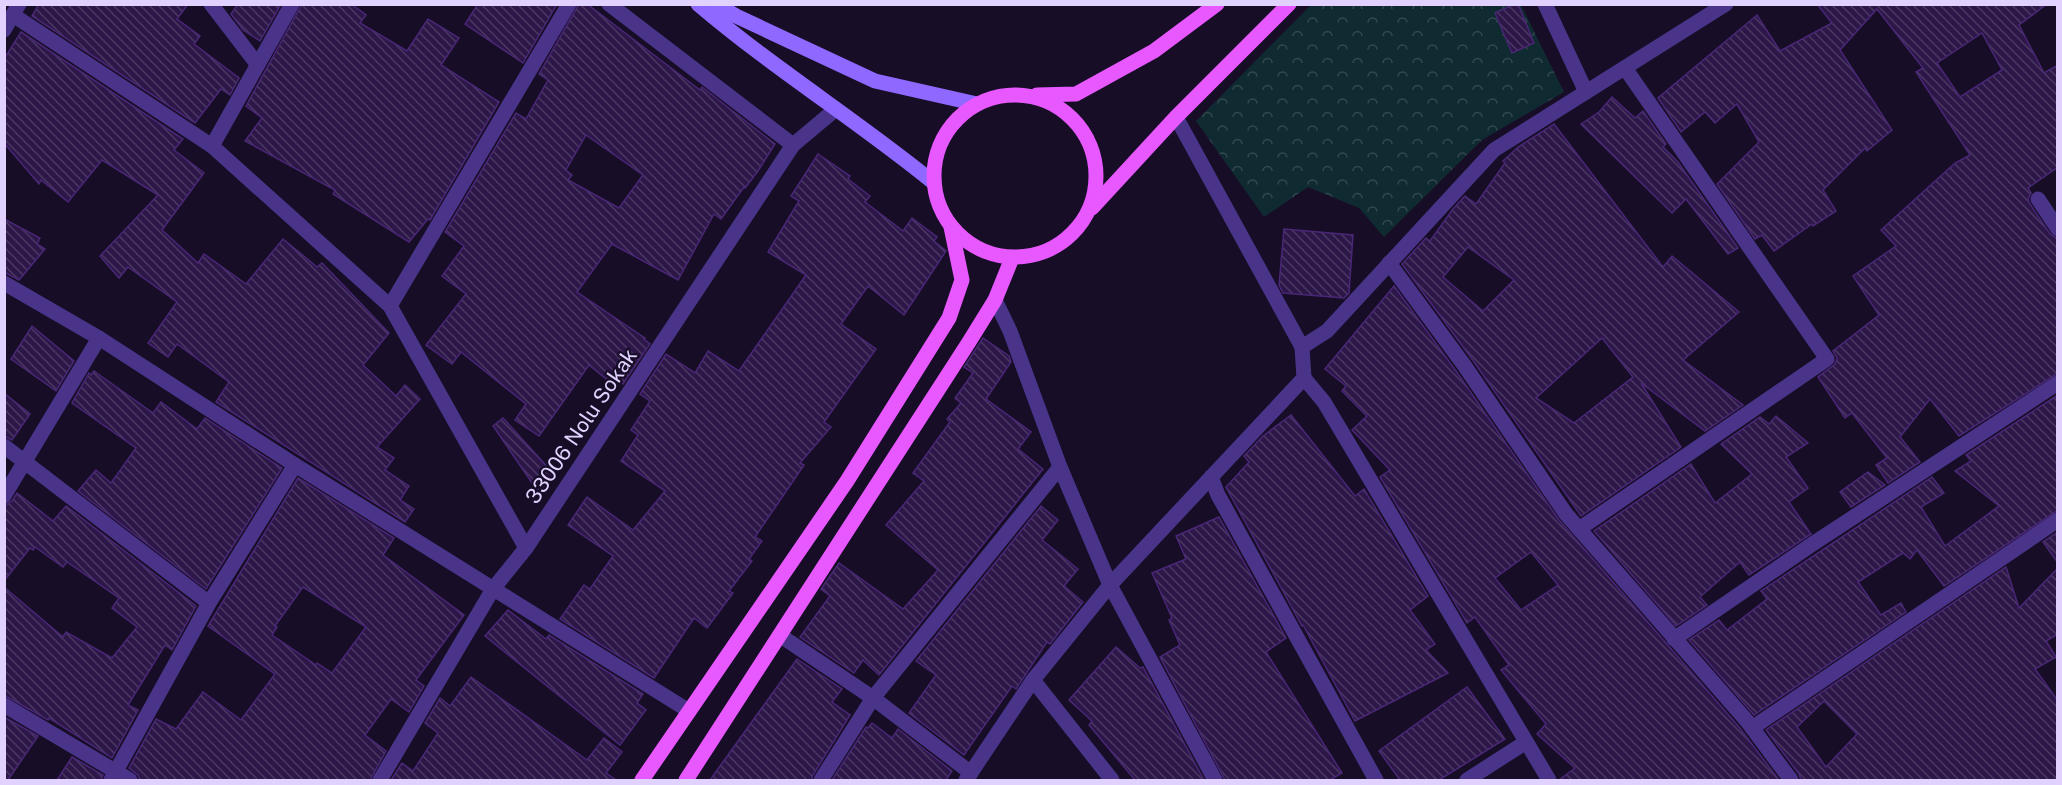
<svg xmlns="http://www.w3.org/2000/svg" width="2062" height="785" viewBox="0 0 2062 785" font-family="'Public Sans',sans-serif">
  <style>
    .park { fill: url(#park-crowns) }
    .building { fill: url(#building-back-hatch); stroke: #492776; stroke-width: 1.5; fill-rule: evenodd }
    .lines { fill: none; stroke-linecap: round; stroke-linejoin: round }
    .minor { stroke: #4a3489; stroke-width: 15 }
    .tertiary { stroke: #4a3489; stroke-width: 15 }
    .secondary { stroke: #8e68ff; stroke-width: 15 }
    .primary { stroke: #e758ff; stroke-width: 15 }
    .labels { text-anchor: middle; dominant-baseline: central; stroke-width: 4.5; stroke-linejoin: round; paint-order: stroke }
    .street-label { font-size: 21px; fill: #e1d1ff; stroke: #170d26 }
  </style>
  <defs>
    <pattern id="park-crowns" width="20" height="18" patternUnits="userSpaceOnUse" patternTransform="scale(1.5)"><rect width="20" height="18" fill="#0f2a30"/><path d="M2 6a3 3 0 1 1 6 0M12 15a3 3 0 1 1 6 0" fill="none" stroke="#32484f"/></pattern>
    <pattern id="building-back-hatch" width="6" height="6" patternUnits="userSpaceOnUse" patternTransform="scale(1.5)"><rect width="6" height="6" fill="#2c1748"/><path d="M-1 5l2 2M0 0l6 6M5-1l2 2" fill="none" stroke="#4a3863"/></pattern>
  </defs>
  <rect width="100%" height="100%" fill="#170d26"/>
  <polygon class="park" points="1311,5 1521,5 1564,92 1482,140 1384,237 1359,208 1308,187 1264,217 1196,121"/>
  <g class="building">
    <polygon points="39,4 188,4 177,19 200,36 194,44 239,78 230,95 221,89 195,123 32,16"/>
    <polygon points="238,4 281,4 260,41 243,30 231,14"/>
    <polygon points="302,4 351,4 366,15 360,23 407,51 428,19 459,38 441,65 499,102 430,220 428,219 409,242 333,194 335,190 245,141 262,118 246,106"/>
    <polygon points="478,4 557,4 523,63 465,24"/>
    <path d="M579 4H587L700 90 702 87 775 144 758 171 745 188 744 187 721 219 714 214 678 280 612 244 577 292 645 338 644 339 650 344 623 384 613 377 610 382 589 365 539 436 515 420 526 404 461 352 452 364 426 345 466 294 442 276 464 246 445 232 516 113 526 119 548 80 539 74ZM586 135 643 175 619 208 568 180 572 175 566 170Z"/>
    <polygon points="1515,4 1518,4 1534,43 1512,53 1495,13"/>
    <path d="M1817 4H2047L2019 25 2044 73 2058 65V167L2028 188 2031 193 2028 199 2030 204 2050 234 2058 239V373L1959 436 1930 399 1900 437 1920 462 1888 483 1876 465 1887 458 1852 413 1845 418 1818 377 1835 364 1837 358 1833 351 1879 315 1853 276 1896 246 1881 230 1955 163 1970 155 1916 72 1923 68 1877 9 1840 50 1892 130 1867 151 1865 148 1823 190 1836 211 1813 226 1812 224 1774 251 1762 235 1755 239 1717 184 1759 142 1737 104 1715 123 1705 112 1681 132 1658 98 1757 15 1780 51 1832 23ZM1982 33 2002 70 1960 97 1937 63Z"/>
    <polygon points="21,32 183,139 174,150 204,173 162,230 198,263 204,254 246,284 283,239 317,267 322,263 389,333 363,365 396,396 405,385 420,399 377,447 394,458 385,470 409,486 400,500 414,509 405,522 216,402 229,382 177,344 168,357 148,343 177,302 128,267 119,278 100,256 158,195 102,160 68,202 41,180 39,184 4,143 4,59"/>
    <polygon points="1612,97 1635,118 1643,111 1666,144 1663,147 1678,162 1738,248 1728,254 1686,199 1672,213 1581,124 1599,112"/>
    <path d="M1554 124 1663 267 1672 256 1739 312 1683 360 1743 405 1705 431 1641 383 1681 447 1581 516 1472 359 1402 264 1426 238 1430 241 1453 209 1465 196 1476 204 1505 163 1503 161 1518 147ZM1468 247 1514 280 1483 311 1443 277ZM1602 338 1633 377 1574 423 1536 398Z"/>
    <polygon points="818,154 850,176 848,179 870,196 865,202 903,231 912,218 937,237 934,241 946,251 904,315 868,286 841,324 876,349 824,422 831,427 800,463 804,465 755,537 762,541 749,559 752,561 729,591 733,593 707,628 694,618 654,678 560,619 584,585 590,589 613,556 568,525 587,497 633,530 665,491 621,461 638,435 631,430 650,401 640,394 666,354 695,373 708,351 739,371 806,275 768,252 799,201 791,196"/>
    <polygon points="4,219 40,238 37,244 45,249 19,280 4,272"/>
    <polygon points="1284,229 1353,235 1349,293 1344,298 1283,293 1279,285"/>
    <path d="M1394 286 1456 371 1559 520 1739 727 1779 780H1559L1575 768 1537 734 1546 724 1501 670 1509 665 1475 617 1467 623 1380 477 1390 470 1352 430 1367 416 1342 391 1346 386 1325 369ZM1531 552 1558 585 1521 610 1495 578Z"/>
    <polygon points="32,326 74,361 56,391 11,359"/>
    <polygon points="983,338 1009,356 1011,362 986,399 1031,432 1018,449 1043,469 879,675 863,660 854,673 800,637 830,596 821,589 839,563 903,609 938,570 886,525 924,481 913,473 950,422 947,419 961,403 955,398 973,373 964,367"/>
    <polygon points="94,371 153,413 161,402 197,429 205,418 282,468 206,589 78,491 96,470 111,483 136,448 72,403 89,373 91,375"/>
    <polygon points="4,393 30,414 12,440 4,436"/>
    <polygon points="2058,395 2058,510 1944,586 1917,550 1910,559 1903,553 1858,582 1881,615 1901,603 1906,612 1754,715 1689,640 1719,620 1727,630 1767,599 1761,591 1932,477 1944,493 1921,507 1945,546 1999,506 1955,471 1971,461 1966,455"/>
    <polygon points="1291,415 1355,496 1364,489 1428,596 1410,610 1435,644 1426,650 1448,673 1355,721 1303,625 1302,626 1226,487 1249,462 1244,456 1263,436"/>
    <polygon points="1776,416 1808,443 1786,457 1808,488 1789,502 1811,534 1749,575 1740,562 1700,597 1707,605 1676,626 1594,531 1691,464 1715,503 1752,474 1721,444 1760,417 1769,424"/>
    <polygon points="503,418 554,474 541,496 493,426"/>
    <polygon points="1868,472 1885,485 1851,507 1840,492"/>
    <path d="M298 478 394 538 383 555 464 615 416 680 424 686 409 712 391 699 365 735 386 751 370 780H140L138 775 129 768 156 719 176 729 203 692 241 720 275 674 208 626ZM303 587 366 627 332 673 317 663 316 665 272 635 277 627 275 626Z"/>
    <polygon points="17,493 53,521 66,506 196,606 172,650 165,645 128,705 138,710 112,758 49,718 48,720 4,695 4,587 63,637 66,632 112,658 137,627 112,608 119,598 67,562 63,567 35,547 33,550 30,548 4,581 4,506 12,501"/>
    <polygon points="1041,506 1058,520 1042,540 1078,569 1064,586 1083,602 1050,644 1047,642 1016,689 1012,686 964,755 909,713 936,675 916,661"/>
    <polygon points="1219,517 1286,638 1266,652 1342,773 1330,780 1225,780 1160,657 1180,645 1169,620 1172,618 1152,573 1186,559 1176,536"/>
    <polygon points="2058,532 2058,563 2043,542"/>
    <path d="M2006 567 2019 608 2058 568V634L2046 641 2056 657 2035 669 2058 701V780H1801L1799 774 1766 730ZM1824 701 1857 734 1826 767 1797 727Z"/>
    <polygon points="508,610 546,639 549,635 643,694 637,703 646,710 620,745 485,636"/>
    <polygon points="1116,647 1140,668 1143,667 1204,780 1135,780 1089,725 1092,721 1069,700"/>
    <polygon points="797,659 842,689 832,702 850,715 813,775 811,780 710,780"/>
    <polygon points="471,677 587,760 604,738 622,752 606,773 616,780 391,780 402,763 413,771 438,733 425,723 440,698 450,706"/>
    <polygon points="1467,687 1505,739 1439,780 1400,780 1379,751"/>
    <polygon points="4,717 38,736 8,780 4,780"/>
    <polygon points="872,723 892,738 898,729 952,771 946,780 832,780 866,727 868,728"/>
    <polygon points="72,757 103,775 101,780 57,780"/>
  </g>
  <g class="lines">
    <g class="minor">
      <polyline points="211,4 257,64"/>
      <polyline points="609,4 793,145"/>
      <polyline points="1545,4 1586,92"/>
      <polyline points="13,15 212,146 390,306 526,548"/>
      <polyline points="4,30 19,4"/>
      <polyline points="212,146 292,4"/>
      <polyline points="2038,199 2058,229"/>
      <polyline points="1389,263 1464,365 1566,514 1747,721 1791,780"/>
      <polyline points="4,283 99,338 295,465 689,711"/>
      <polyline points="995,300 1010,331 1060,467 1110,585 1215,780"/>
      <polyline points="390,306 569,4"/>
      <polyline points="1302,347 1327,331 1494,150 1726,4"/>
      <polyline points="1304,378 1324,402 1549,780"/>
      <polyline points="4,446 209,603"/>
      <polyline points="1211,477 1218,495 1376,780"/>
      <polyline points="4,496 99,338"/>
      <polyline points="1579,529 1827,359 1625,68"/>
      <polyline points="781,636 873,698 971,773"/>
      <polyline points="1674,639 1811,545 2058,383"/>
      <polyline points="1033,680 1112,780"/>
      <polyline points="4,705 130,780"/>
      <polyline points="1752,728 2058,520"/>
      <polyline points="111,780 209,603 295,465"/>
      <polyline points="380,780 493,589 526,548 793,145 836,109"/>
      <polyline points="821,780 873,698 1060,467"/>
      <polyline points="1467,780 1526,742"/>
    </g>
    <polyline class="tertiary" points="966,780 1033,680 1110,585 1304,378 1302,347 1176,117"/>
    <g class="secondary">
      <path d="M698 4C773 68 858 121 934 183"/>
      <polyline points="716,4 736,16 875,81 977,104"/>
    </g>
    <g class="primary">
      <circle cx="1015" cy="176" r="81"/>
      <polyline points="1037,95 1076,94 1154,51 1217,4"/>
      <polyline points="1092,208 1176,117 1289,4"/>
      <polyline points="642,780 847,481 949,318 962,280 951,227"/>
      <polyline points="686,780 969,342 995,300 1012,258"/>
    </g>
  </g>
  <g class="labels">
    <g class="street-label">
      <text transform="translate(581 426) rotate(-56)">33006 Nolu Sokak</text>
    </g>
  </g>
  <rect width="2062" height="785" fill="none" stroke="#e1d1ff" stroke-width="12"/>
</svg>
